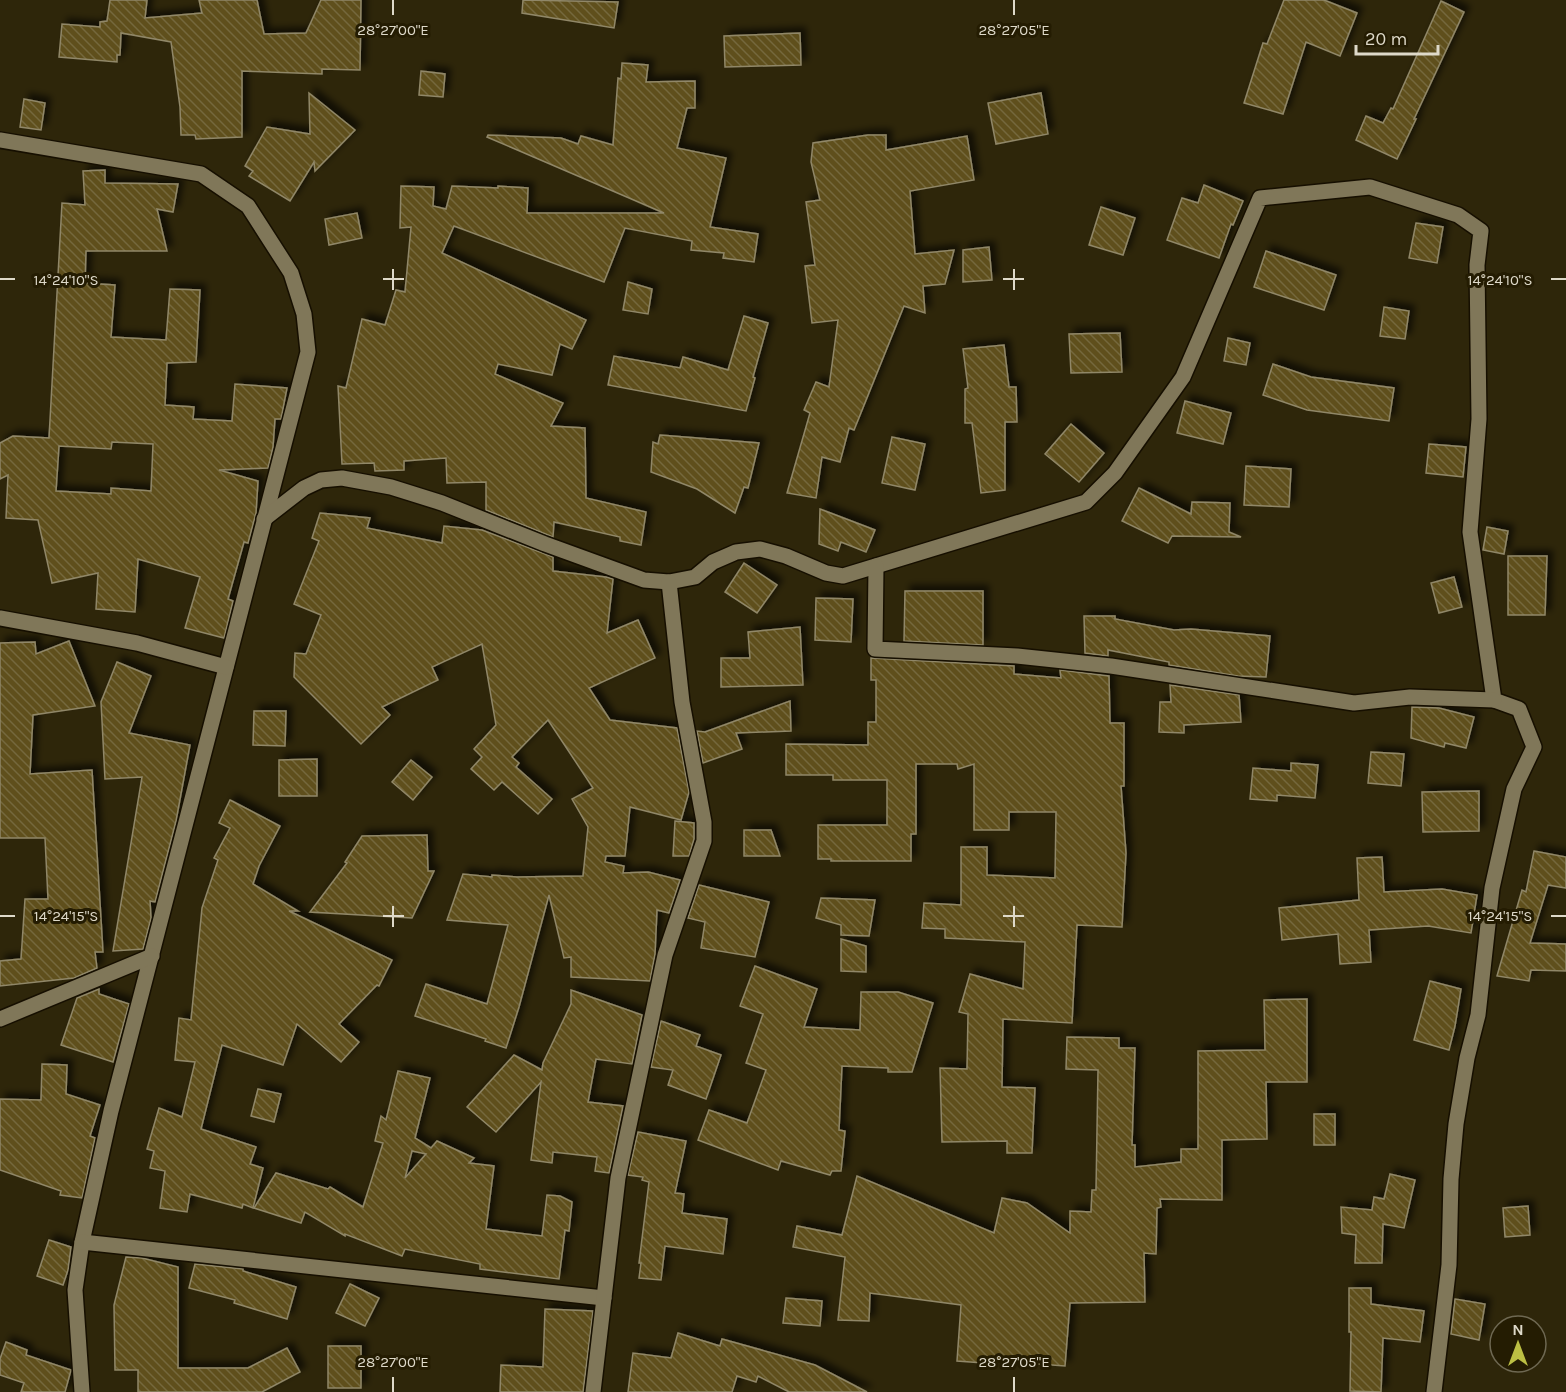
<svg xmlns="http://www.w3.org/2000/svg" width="1566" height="1392" viewBox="0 0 1566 1392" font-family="Karla,sans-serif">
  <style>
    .building { fill: url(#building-back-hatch); stroke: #908768; stroke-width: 1.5; fill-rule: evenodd; filter: url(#shadow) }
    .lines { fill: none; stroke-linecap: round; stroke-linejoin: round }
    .street-casing { stroke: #160f00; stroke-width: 18 }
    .street { stroke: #807759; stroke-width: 15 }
    .ticks { fill: none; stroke: #ded9c9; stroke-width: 2 }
    .ticks-label { font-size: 15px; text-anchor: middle; fill: #ded9c9; stroke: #241c02; stroke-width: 6; stroke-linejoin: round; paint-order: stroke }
  </style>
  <defs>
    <pattern id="building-back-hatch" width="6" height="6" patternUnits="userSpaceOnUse" patternTransform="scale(1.5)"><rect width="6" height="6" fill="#5e4f1c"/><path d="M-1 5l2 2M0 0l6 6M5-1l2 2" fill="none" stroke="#75683c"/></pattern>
    <filter id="shadow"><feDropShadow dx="5.5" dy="-5.5" stdDeviation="3" flood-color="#0009"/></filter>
  </defs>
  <rect width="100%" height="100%" fill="#2e260a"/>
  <g class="building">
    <polygon points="110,0 147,0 145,18 202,13 199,0 257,0 264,34 306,33 321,0 361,0 360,70 322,69 322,74 242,71 242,137 196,139 195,135 181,135 180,107 171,42 121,33 120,55 117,55 117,62 59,57 62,24 100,27 100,22 107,21"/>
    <polygon points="523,0 618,2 614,28 522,13"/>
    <polygon points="1284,0 1324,0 1357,13 1340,56 1306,42 1283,114 1244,103 1263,43 1267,44"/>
    <polygon points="1441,1 1464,12 1414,119 1416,119 1397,159 1356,140 1366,116 1383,123 1391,108 1393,109"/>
    <polygon points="800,33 801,65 725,67 724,36"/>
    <polygon points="622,63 648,65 646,82 695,81 695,108 687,108 677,148 726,158 710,227 758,234 754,262 723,258 724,253 691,250 692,241 625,228 604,282 454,226 442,253 586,320 572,349 560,344 552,375 498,364 495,374 563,403 551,426 585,428 586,498 646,512 641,545 620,541 620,537 554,522 553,537 486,510 486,482 447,483 446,458 404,461 404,470 375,471 374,463 342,464 338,386 346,388 362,319 385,325 396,290 405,292 411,227 400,228 401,186 434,187 433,206 446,209 452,186 498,188 498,186 528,188 527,213 664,213 487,137 488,135 561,138 578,144 581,136 613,145 618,78 621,79"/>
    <polygon points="421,71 445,74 443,97 419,95"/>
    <polygon points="309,93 355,130 315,171 314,162 290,201 249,176 253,171 245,166 267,127 310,134"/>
    <polygon points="1041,93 1048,134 996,144 988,103"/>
    <polygon points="24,99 45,103 41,130 20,127"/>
    <polygon points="868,135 886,135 886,150 967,136 974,180 910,191 915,254 954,250 945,284 923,286 925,313 904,306 854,430 849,428 840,462 822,457 816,498 787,493 810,413 804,410 816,382 829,387 838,320 812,323 805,266 815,265 806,202 820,200 811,162 813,143"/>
    <path d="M105 170V183L178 184 173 212 157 209 167 251H86L85 283 115 285 111 337 166 340 170 289 200 290 196 362 167 363 165 405 194 407 193 419 232 421 235 384 287 388 281 419H275L273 447 268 468 219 470 258 481 256 513 248 543 244 542 228 599 233 601 224 638 185 628 200 577 138 559 135 612 96 609 98 573 52 583 38 520 6 518 8 475 0 479V443L13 436 49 438 62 203 85 205 83 171ZM112 442 153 444 151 491 111 488V494L56 491 59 446 111 449Z"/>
    <polygon points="1204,185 1243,201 1233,225 1231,224 1219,258 1167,240 1182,198 1198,203"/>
    <polygon points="1101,207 1135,218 1123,255 1089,245"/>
    <polygon points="357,213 362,238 329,245 325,219"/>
    <polygon points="1416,223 1443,227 1437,263 1409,258"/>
    <polygon points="989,247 992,280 963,282 963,250"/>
    <polygon points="1266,251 1336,275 1324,310 1254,287"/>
    <polygon points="628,282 652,289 648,314 623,310"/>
    <polygon points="1384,307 1409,311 1405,339 1380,336"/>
    <polygon points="744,316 768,323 753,377 755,378 746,411 608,385 614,356 680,368 683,357 728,370"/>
    <polygon points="1120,333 1122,372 1071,373 1069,334"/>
    <polygon points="1228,338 1250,343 1246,365 1224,361"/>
    <polygon points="1004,345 1009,387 1016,387 1017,422 1005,422 1005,490 981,493 972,423 965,423 965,389 968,388 963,349"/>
    <polygon points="1273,364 1311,377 1394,388 1389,421 1307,410 1263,395"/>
    <polygon points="1185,401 1231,413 1223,444 1177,433"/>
    <polygon points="1071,424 1104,453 1079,482 1045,454"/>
    <polygon points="660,435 759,443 748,488 744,487 735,513 697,489 651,472 653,442 658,444"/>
    <polygon points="892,437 925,444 915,490 882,483"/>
    <polygon points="1429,444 1466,447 1463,477 1426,473"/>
    <polygon points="1246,466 1291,469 1289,507 1244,505"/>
    <polygon points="1139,488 1191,514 1192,502 1230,503 1229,532 1241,537 1172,536 1168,543 1122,521"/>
    <polygon points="820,509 875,530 866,552 841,542 838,551 819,544"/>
    <polygon points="320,513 370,518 367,528 442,543 444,526 482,530 553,557 553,571 606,577 613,579 607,633 638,620 655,658 589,688 610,720 677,728 689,792 681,820 630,807 625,856 606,856 605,862 624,866 623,873 648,872 680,880 669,913 657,910 655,954 650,981 571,977 571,957 564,958 549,895 519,1007 506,1048 485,1041 486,1039 415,1016 426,984 487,1004 508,925 447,920 463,874 492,877 492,875 517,877 583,876 588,827 572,799 593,788 548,720 512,757 519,763 516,767 552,799 538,814 502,782 494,790 471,769 482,757 474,749 496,725 482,644 432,667 438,680 382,707 390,715 361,744 294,677 295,653 306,654 321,615 294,604 319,541 312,538"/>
    <polygon points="1487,527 1508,531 1504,554 1483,550"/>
    <polygon points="1508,556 1547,556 1545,615 1508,615"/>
    <polygon points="744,563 777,585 757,613 725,592"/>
    <polygon points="1454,577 1462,607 1439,613 1431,583"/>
    <polygon points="905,591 983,591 983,645 904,641"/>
    <polygon points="816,598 853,599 851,642 815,640"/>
    <polygon points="1084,616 1115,616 1115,619 1174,630 1191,629 1270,636 1266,677 1238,676 1169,665 1169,662 1108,650 1108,656 1085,653"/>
    <polygon points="800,627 803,685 721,687 721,658 750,658 748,632"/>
    <polygon points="69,641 95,706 33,715 30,774 92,770 103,952 95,952 97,968 74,978 0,986 0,961 21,959 25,899 48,899 45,838 0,838 0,643 35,642 36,654"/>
    <polygon points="871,658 1014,666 1014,674 1061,678 1060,670 1109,676 1110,723 1124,723 1124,786 1121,786 1126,853 1122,927 1077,925 1072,1023 1003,1019 1002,1087 1035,1088 1032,1153 1007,1153 1007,1141 942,1142 940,1068 967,1069 968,1014 959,1012 970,974 1023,989 1025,942 945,938 945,929 922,928 924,903 961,905 961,847 987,847 987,875 1055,878 1056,812 1009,812 1009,830 974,830 974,764 958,769 957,764 916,764 916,834 911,834 911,861 831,861 831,859 818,859 818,825 887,825 887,780 833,780 833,775 786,775 786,744 868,745 868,722 876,722 876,680 871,680"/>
    <polygon points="117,662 151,676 129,733 190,745 176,821 155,902 150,901 151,918 143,949 113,951 142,777 105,779 101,702"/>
    <polygon points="1170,685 1239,695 1241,722 1184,725 1184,733 1159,732 1160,702 1171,702"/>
    <polygon points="790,701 791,731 736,733 742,749 703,763 697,731 705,732"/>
    <polygon points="1412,707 1439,708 1474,717 1466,748 1445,743 1444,747 1411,738"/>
    <polygon points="254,711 286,711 285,746 253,745"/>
    <polygon points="1371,752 1404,754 1401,786 1368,783"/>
    <polygon points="317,759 317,796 279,796 279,760"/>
    <polygon points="411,760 432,777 413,800 392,782"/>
    <polygon points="1291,763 1318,765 1315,798 1277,795 1277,801 1250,799 1253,768 1291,771"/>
    <polygon points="1479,791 1479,831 1423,832 1422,792"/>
    <polygon points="230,800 280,826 259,866 253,884 298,911 289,911 392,960 379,986 377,985 339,1024 359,1042 341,1062 297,1024 283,1065 222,1045 201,1129 256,1147 250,1164 263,1168 253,1208 243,1204 242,1208 190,1194 187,1212 160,1208 165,1171 150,1168 154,1151 147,1149 159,1108 182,1117 195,1062 175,1060 179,1018 191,1020 202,908 218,860 214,858 230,828 219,823"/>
    <polygon points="675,821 694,823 694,839 689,856 673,856"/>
    <polygon points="744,830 771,830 780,856 744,856"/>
    <polygon points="427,835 428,871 434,871 412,918 310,912 347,863 345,862 362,836"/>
    <polygon points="1534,851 1566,857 1566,888 1548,885 1530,943 1566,944 1566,971 1531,970 1529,981 1497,976 1522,890 1526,892"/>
    <polygon points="1382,857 1384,892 1442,889 1477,895 1471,933 1428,926 1369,930 1371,962 1340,964 1338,934 1282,940 1279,908 1359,900 1357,858"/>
    <polygon points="699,885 769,902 755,957 701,948 705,922 688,918"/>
    <polygon points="821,898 875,900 869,936 841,935 841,925 816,918"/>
    <polygon points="841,939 866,946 866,972 841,971"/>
    <polygon points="755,966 817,989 804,1027 860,1030 861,992 898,992 933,1003 912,1072 888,1072 888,1068 842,1066 839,1130 845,1131 841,1171 832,1171 830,1175 781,1161 778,1170 698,1140 709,1110 747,1123 766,1070 746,1063 763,1014 740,1006"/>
    <polygon points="1430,981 1461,989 1455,1026 1449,1050 1414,1040"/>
    <polygon points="99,989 99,994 129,1004 113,1062 61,1045 77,998"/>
    <polygon points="571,990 642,1015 632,1064 596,1059 588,1102 623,1106 609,1173 595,1171 597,1157 553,1152 552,1163 531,1160 541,1082 496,1132 467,1107 514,1055 542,1070 543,1063 571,1004"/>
    <polygon points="1307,999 1307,1082 1266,1082 1267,1139 1222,1140 1222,1200 1160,1199 1161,1207 1157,1208 1156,1254 1144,1253 1145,1302 1070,1303 1065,1366 997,1361 997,1364 957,1361 961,1305 870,1293 869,1321 838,1320 845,1257 793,1247 797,1226 842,1235 857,1176 994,1233 1002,1198 1027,1203 1070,1233 1070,1211 1091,1212 1092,1190 1096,1190 1098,1070 1066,1069 1067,1037 1119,1038 1119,1048 1135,1048 1132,1145 1135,1145 1135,1167 1181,1162 1181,1149 1198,1149 1198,1051 1265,1050 1264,1000"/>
    <polygon points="661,1021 700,1035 696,1046 721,1055 706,1099 668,1085 673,1070 651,1067"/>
    <polygon points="42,1064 67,1065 66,1094 100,1105 90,1136 95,1138 82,1198 60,1195 61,1191 0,1170 0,1099 41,1100"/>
    <path d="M398 1071 430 1078 415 1138 431 1148 437 1141 474 1158 469 1163 494 1166 486 1229 542 1236 547 1195 560 1196 572 1202 569 1231 565 1230 559 1279 480 1269V1264L405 1249 402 1256 345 1234V1236L305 1212 301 1223 254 1208 276 1173 328 1189 330 1187 363 1207 383 1143 375 1141 381 1116 386 1120ZM412 1151 426 1154 405 1178Z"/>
    <polygon points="258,1089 281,1094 274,1122 251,1116"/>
    <rect x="1314" y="1114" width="21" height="31"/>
    <polygon points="638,1132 686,1141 675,1193 684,1194 682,1213 727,1219 723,1254 665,1246 661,1280 639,1278 641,1263 639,1263 649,1182 642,1180 643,1177 628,1175"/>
    <polygon points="1390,1174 1415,1180 1404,1228 1383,1224 1382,1263 1355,1263 1356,1235 1342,1233 1341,1207 1372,1210 1374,1197 1384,1199"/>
    <polygon points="1528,1206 1530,1235 1505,1237 1503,1208"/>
    <polygon points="49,1240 71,1247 68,1270 63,1285 37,1276"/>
    <polygon points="126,1257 142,1258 178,1267 178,1368 248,1368 287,1348 300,1372 262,1392 138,1392 138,1370 115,1370 114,1305"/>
    <polygon points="195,1264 243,1269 243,1271 296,1287 287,1319 234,1303 235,1300 189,1288"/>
    <polygon points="350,1284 379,1298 365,1326 336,1313"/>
    <polygon points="1349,1288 1371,1288 1371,1304 1424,1311 1420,1342 1383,1338 1381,1392 1350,1391 1351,1332 1349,1332"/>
    <polygon points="786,1298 822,1301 820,1326 783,1323"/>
    <polygon points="1455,1299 1485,1304 1479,1340 1451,1334"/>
    <polygon points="545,1309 593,1311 583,1392 500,1392 501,1365 543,1367"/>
    <polygon points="678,1333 720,1346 722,1339 815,1365 867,1392 789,1392 758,1376 756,1382 737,1376 732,1392 628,1392 633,1353 671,1358"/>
    <polygon points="6,1342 27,1350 26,1355 71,1370 65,1392 21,1392 24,1383 0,1375 0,1359"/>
    <rect x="328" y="1346" width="33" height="42"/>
  </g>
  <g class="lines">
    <g class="street-casing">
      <g id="street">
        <polyline points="0,140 201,174 248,206 291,273 304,314 308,352 111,1111 82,1242 75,1290 82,1392"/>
        <polyline points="264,519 304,488 321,480 342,478 391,487 442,503 545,544 644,580 669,582 695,577 713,562 736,552 760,549 786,556 826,573 843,576 1086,502 1115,473 1183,377 1260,198 1370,187 1458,215 1481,231 1477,265 1479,419 1470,532 1494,700 1519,709 1534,747 1514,789 1492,888 1478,1015 1467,1058 1456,1124 1451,1179 1449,1265 1434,1392"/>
        <polyline points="876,566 875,649 1017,656 1111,666 1354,703 1410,697 1494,700"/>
        <polyline points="0,618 137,643 226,667"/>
        <polyline points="0,1019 152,956"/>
        <polyline points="82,1242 604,1298"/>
        <polyline points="593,1392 618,1178 665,955 704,841 704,822 682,702 669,582"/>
      </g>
    </g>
    <use href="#street" class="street"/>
  </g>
  <path class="ticks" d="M393 0V15M1014 0V15M393 269V290M1014 269V290M0 279H15M383 279H404M1003 279H1024M1551 279H1566M393 906V927M1014 906V927M0 916H15M383 916H404M1003 916H1024M1551 916H1566M393 1377V1392M1014 1377V1392"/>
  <g class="ticks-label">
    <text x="393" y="35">28°27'00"E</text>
    <text x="1014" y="35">28°27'05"E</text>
    <text x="66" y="285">14°24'10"S</text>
    <text x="1500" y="285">14°24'10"S</text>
    <text x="66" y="921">14°24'15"S</text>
    <text x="1500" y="921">14°24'15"S</text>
    <text x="393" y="1367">28°27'00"E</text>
    <text x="1014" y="1367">28°27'05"E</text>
  </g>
  <g transform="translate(1518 1344)"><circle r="28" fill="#241c02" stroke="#6e6852" stroke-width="1.5"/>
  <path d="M0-4.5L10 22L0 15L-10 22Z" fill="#bcbf43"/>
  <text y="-9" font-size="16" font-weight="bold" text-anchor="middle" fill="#ded9c9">N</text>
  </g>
  <path d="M1356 45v9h82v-9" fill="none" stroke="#ded9c9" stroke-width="3"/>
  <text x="1365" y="45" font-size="18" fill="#ded9c9" stroke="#241c02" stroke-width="4.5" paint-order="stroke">20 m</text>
</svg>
